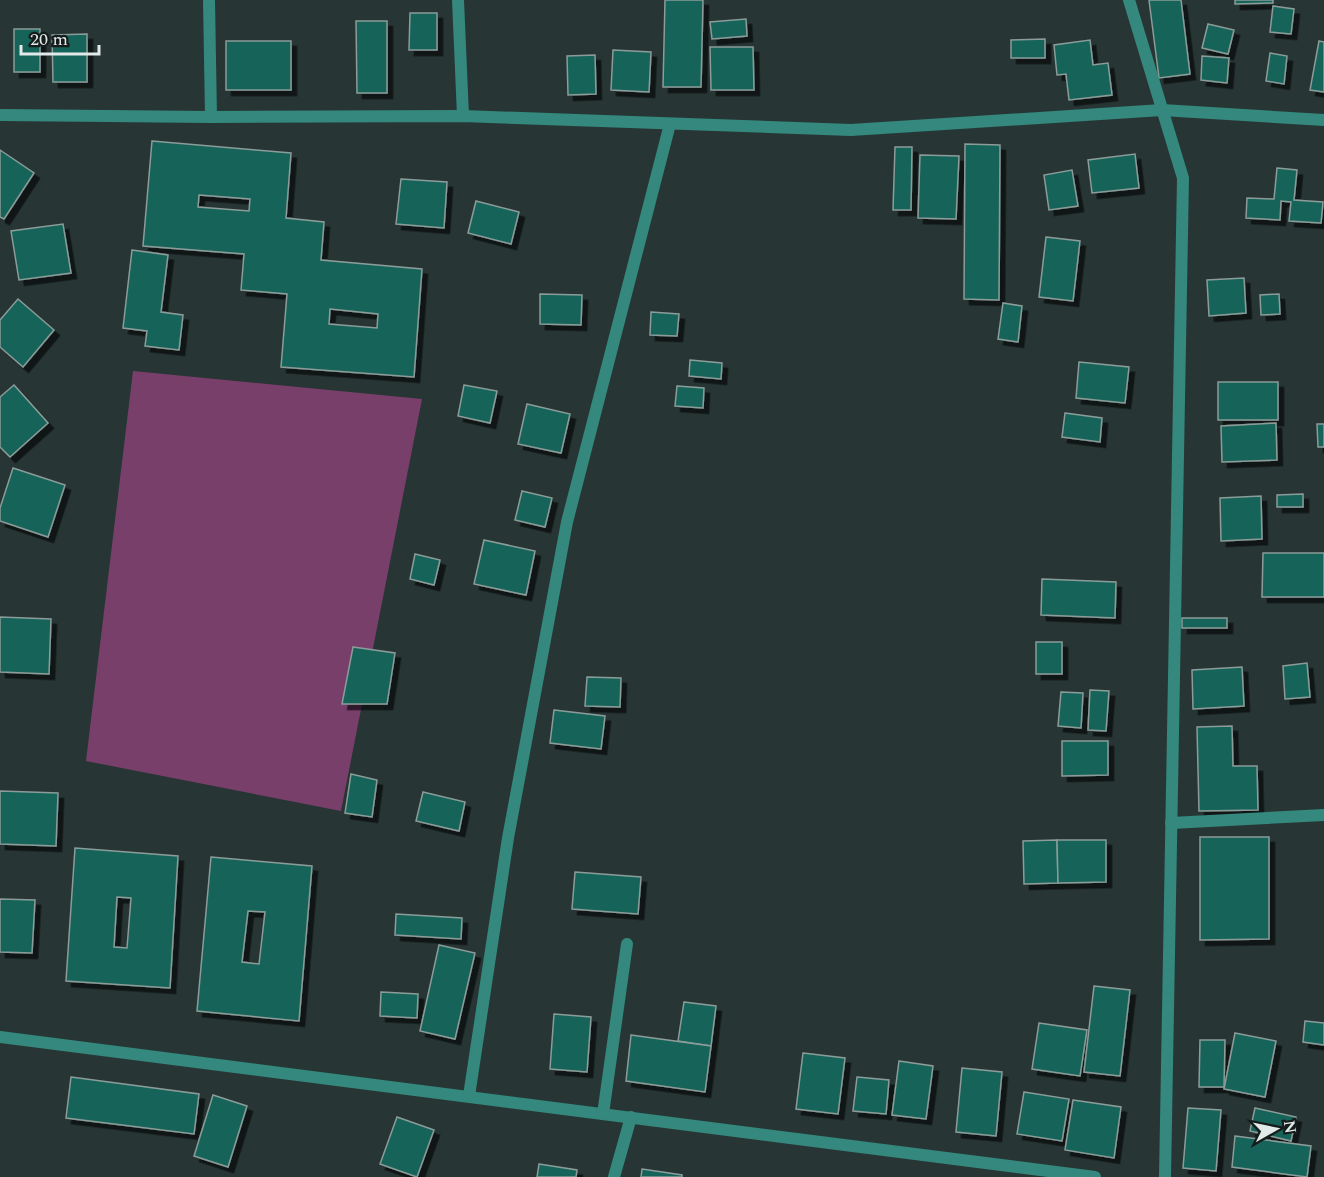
<svg xmlns="http://www.w3.org/2000/svg" width="1324" height="1177" viewBox="0 0 1324 1177" font-family="Spectral,serif">
  <style>
    .green { fill: #793f6b }
    .building { fill: #15635a; stroke: #8b9c99; stroke-width: 1.5; fill-rule: evenodd; filter: url(#shadow) }
    .lines { fill: none; stroke-linecap: round; stroke-linejoin: round }
    .street { stroke: #34887d; stroke-width: 12 }
  </style>
  <defs>
    <filter id="shadow"><feDropShadow dx="5.5" dy="5.5" stdDeviation="0" flood-color="#0009"/></filter>
  </defs>
  <rect width="100%" height="100%" fill="#273634"/>
  <polygon class="green" points="133,371 422,399 341,811 86,761"/>
  <g class="building">
    <polygon points="665,0 703,0 701,87 663,87"/>
    <polygon points="1149,0 1181,0 1190,74 1159,78"/>
    <polygon points="1235,0 1273,0 1273,3 1235,4"/>
    <polygon points="1273,6 1294,9 1291,34 1270,32"/>
    <polygon points="410,13 437,13 437,50 409,50"/>
    <polygon points="746,19 747,36 712,39 710,22"/>
    <polygon points="356,21 387,21 387,93 357,93"/>
    <polygon points="1208,24 1234,30 1228,54 1202,48"/>
    <rect x="14" y="29" width="26" height="43"/>
    <polygon points="87,34 87,82 53,82 52,35"/>
    <polygon points="1045,39 1045,58 1011,58 1011,40"/>
    <polygon points="1090,40 1093,65 1108,63 1112,95 1069,100 1066,74 1057,75 1054,45"/>
    <rect x="226" y="41" width="65" height="49"/>
    <polygon points="1319,41 1324,42 1324,92 1310,90"/>
    <polygon points="710,47 753,47 754,90 711,90"/>
    <polygon points="613,50 651,52 649,92 611,90"/>
    <polygon points="1270,53 1287,56 1284,84 1266,81"/>
    <polygon points="595,55 596,94 568,95 567,56"/>
    <polygon points="1202,56 1229,58 1227,83 1201,80"/>
    <path d="M152 141 291 153 286 218 324 222 321 260 422 269 414 377 281 367 287 294 241 290 244 254 143 246ZM199 195 250 199 249 211 198 207ZM330 309 378 314 377 328 329 324Z"/>
    <polygon points="965,144 1000,145 999,300 964,299"/>
    <polygon points="895,147 912,147 911,210 893,210"/>
    <polygon points="0,150 34,173 4,219 0,217"/>
    <polygon points="1135,154 1139,188 1092,193 1088,160"/>
    <polygon points="920,155 959,156 956,219 918,218"/>
    <polygon points="1277,168 1297,170 1294,200 1323,202 1321,223 1289,221 1291,202 1281,201 1280,220 1246,218 1247,198 1274,199"/>
    <polygon points="1072,170 1078,206 1049,210 1044,175"/>
    <polygon points="401,179 447,182 444,228 396,224"/>
    <polygon points="476,201 519,212 511,244 468,233"/>
    <polygon points="63,224 71,273 19,280 11,231"/>
    <polygon points="1046,237 1080,241 1073,301 1039,297"/>
    <polygon points="132,250 168,255 161,312 183,315 179,350 145,346 147,331 123,328"/>
    <polygon points="1244,278 1246,313 1209,316 1207,280"/>
    <polygon points="540,294 582,295 581,325 540,324"/>
    <polygon points="1279,294 1280,314 1261,315 1260,295"/>
    <polygon points="18,299 54,330 23,367 0,347 0,320"/>
    <polygon points="1003,303 1022,306 1018,342 998,339"/>
    <polygon points="651,312 679,314 677,336 650,335"/>
    <polygon points="690,360 722,363 721,379 689,376"/>
    <polygon points="1079,362 1129,367 1125,403 1076,398"/>
    <rect x="1218" y="382" width="60" height="38"/>
    <polygon points="14,385 48,423 10,457 0,447 0,397"/>
    <polygon points="464,385 497,391 490,423 458,416"/>
    <polygon points="677,386 704,388 703,408 675,406"/>
    <polygon points="527,404 570,414 561,453 518,444"/>
    <polygon points="1065,413 1102,418 1100,442 1062,437"/>
    <polygon points="1276,423 1277,460 1222,462 1221,426"/>
    <polygon points="1317,424 1324,424 1324,447 1318,447"/>
    <polygon points="13,468 65,485 48,537 0,521 0,508"/>
    <polygon points="522,491 552,498 545,527 515,520"/>
    <polygon points="1303,494 1303,507 1277,507 1277,495"/>
    <polygon points="1261,496 1262,539 1221,541 1220,498"/>
    <polygon points="484,540 535,551 526,595 474,584"/>
    <polygon points="1263,553 1324,553 1324,597 1262,597"/>
    <polygon points="415,554 440,560 434,585 410,579"/>
    <polygon points="1042,579 1116,582 1115,618 1041,615"/>
    <polygon points="0,617 51,619 49,674 0,672"/>
    <rect x="1182" y="618" width="45" height="10"/>
    <rect x="1036" y="642" width="26" height="32"/>
    <polygon points="353,647 395,653 387,704 342,704"/>
    <polygon points="1307,663 1310,697 1285,699 1283,666"/>
    <polygon points="1242,667 1244,706 1193,709 1192,670"/>
    <polygon points="587,677 621,678 620,707 585,706"/>
    <polygon points="1090,690 1109,691 1106,731 1088,730"/>
    <polygon points="1061,692 1083,693 1081,728 1058,726"/>
    <polygon points="554,710 605,716 601,749 550,743"/>
    <polygon points="1232,726 1233,766 1257,766 1258,810 1199,811 1197,727"/>
    <polygon points="1062,741 1108,741 1108,775 1062,776"/>
    <polygon points="351,774 377,780 372,817 345,813"/>
    <polygon points="0,791 58,793 56,846 0,844"/>
    <polygon points="423,792 465,802 459,831 416,821"/>
    <polygon points="1200,837 1269,837 1269,939 1200,940"/>
    <polygon points="1057,840 1058,883 1024,884 1023,841"/>
    <polygon points="1057,840 1106,840 1106,882 1058,883"/>
    <path d="M75 848 178 856 170 988 66 981ZM117 897 131 898 127 948 114 947Z"/>
    <path d="M211 857 312 866 299 1021 197 1011ZM248 911 265 912 259 964 242 962Z"/>
    <polygon points="575,872 641,877 638,914 572,909"/>
    <polygon points="0,899 35,900 32,953 0,952"/>
    <polygon points="396,914 462,918 461,939 395,935"/>
    <polygon points="439,945 475,953 455,1039 420,1031"/>
    <polygon points="1094,986 1130,990 1120,1076 1084,1072"/>
    <polygon points="381,992 418,994 417,1018 380,1016"/>
    <polygon points="684,1002 716,1006 711,1046 678,1041"/>
    <polygon points="554,1014 591,1017 587,1072 550,1069"/>
    <polygon points="1305,1021 1324,1023 1324,1045 1303,1042"/>
    <polygon points="1039,1023 1087,1030 1080,1076 1032,1069"/>
    <polygon points="1235,1033 1276,1041 1265,1097 1224,1089"/>
    <polygon points="631,1035 711,1046 705,1092 626,1081"/>
    <polygon points="1200,1040 1225,1040 1224,1087 1199,1087"/>
    <polygon points="803,1053 845,1058 838,1114 796,1109"/>
    <polygon points="899,1061 933,1066 926,1119 892,1115"/>
    <polygon points="962,1068 1002,1072 996,1136 956,1132"/>
    <polygon points="71,1077 199,1094 194,1134 66,1118"/>
    <polygon points="857,1077 889,1080 886,1114 853,1111"/>
    <polygon points="1024,1092 1069,1099 1062,1141 1017,1134"/>
    <polygon points="213,1095 247,1106 228,1167 194,1156"/>
    <polygon points="1073,1100 1121,1107 1114,1158 1065,1150"/>
    <polygon points="1188,1108 1221,1110 1216,1171 1183,1168"/>
    <polygon points="1255,1108 1296,1117 1291,1141 1250,1131"/>
    <polygon points="397,1117 434,1130 417,1177 380,1164"/>
    <polygon points="1235,1136 1311,1146 1307,1177 1232,1167"/>
    <polygon points="539,1164 577,1170 576,1177 537,1177"/>
    <polygon points="642,1169 682,1175 682,1177 641,1177"/>
  </g>
  <g class="lines">
    <g class="street">
      <polyline points="209,0 211,117"/>
      <polyline points="458,0 463,116"/>
      <polyline points="1129,0 1183,178 1165,1177"/>
      <polyline points="0,115 211,117 463,116 851,130 1162,110 1324,120"/>
      <polyline points="1171,823 1324,815"/>
      <polyline points="0,1037 1095,1177"/>
      <polyline points="469,1096 508,838 567,522 670,124"/>
      <polyline points="603,1114 627,944"/>
      <polyline points="614,1177 631,1117"/>
    </g>
  </g>
  <g transform="translate(1276 1129) rotate(81)" stroke="#151c1b" stroke-width="4.5" paint-order="stroke">
  <path d="M0-4.5L10 22L0 15L-10 22Z" fill="#e1eae8"/>
  <text y="-9" font-size="16" font-weight="bold" text-anchor="middle" fill="#e1eae8">N</text>
  </g>
  <path d="M21 45v9h78v-9" fill="none" stroke="#e1eae8" stroke-width="3"/>
  <text x="30" y="45" font-size="18" fill="#e1eae8" stroke="#151c1b" stroke-width="4.5" paint-order="stroke">20 m</text>
</svg>
